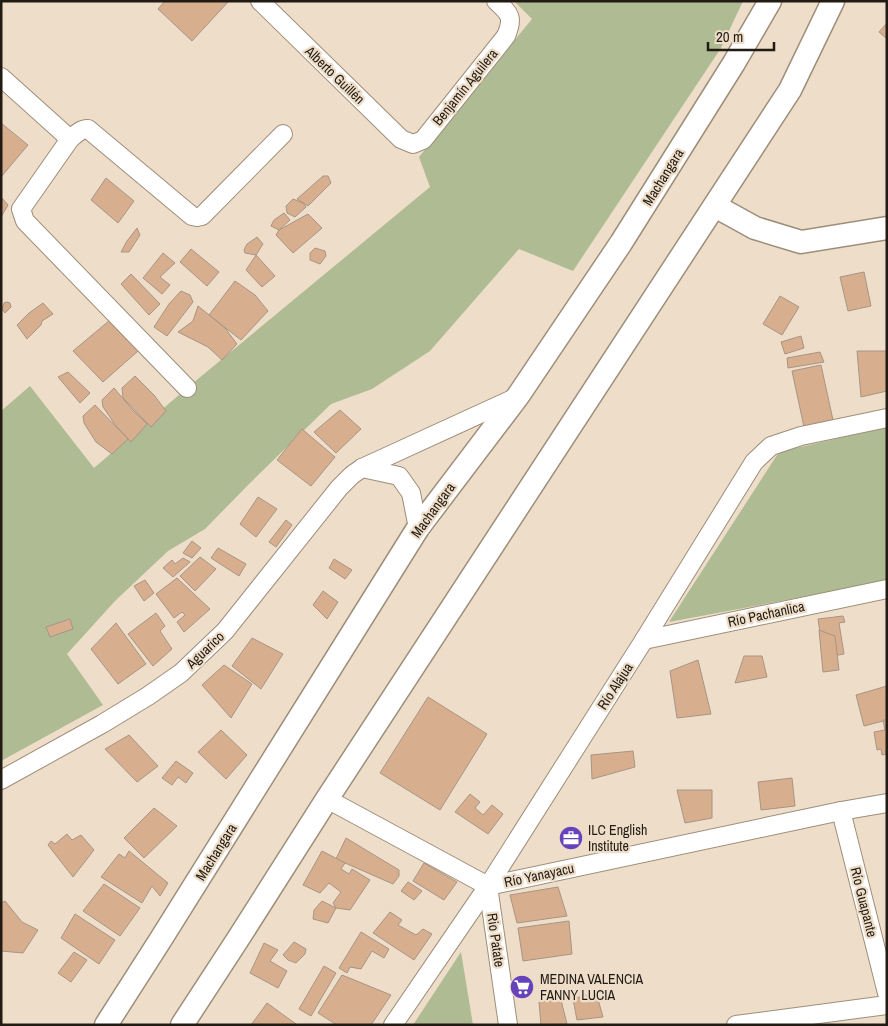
<svg xmlns="http://www.w3.org/2000/svg" width="888" height="1026" viewBox="0 0 888 1026" font-family="'Archivo Narrow',sans-serif">
  <style>
    .green { fill: #aebb93 }
    .building { fill: #d8af8e; stroke: #a89484 }
    .lines { fill: none; stroke-linecap: round; stroke-linejoin: round }
    .minor-casing { stroke: #9d8e7a; stroke-width: 20 }
    .tertiary-casing { stroke: #9d8e7a; stroke-width: 25 }
    .minor { stroke: #fff; stroke-width: 18 }
    .tertiary { stroke: #fff; stroke-width: 22 }
    .labels { text-anchor: middle; dominant-baseline: central; stroke-width: 4.5; stroke-linejoin: round; paint-order: stroke }
    .street-label { font-size: 14px; fill: #211b13; stroke: #eedec9 }
    .poi-label { font-size: 14px; fill: #211b13; stroke: #eedec9; text-anchor: start }
  </style>
  <rect width="100%" height="100%" fill="#eedec9"/>
  <g class="green">
    <polygon points="514,1 743,1 721,48 573,271 519,249 430,351 372,389 331,404 249,484 205,529 168,551 115,601 67,654 103,705 1,761 1,411 30,386 94,468 187,388 430,187 419,157 532,19"/>
    <polygon points="887,427 887,581 669,622 779,452"/>
    <polygon points="461,952 473,1025 413,1025"/>
  </g>
  <g class="building">
    <polygon points="165,1 229,1 192,41 158,9"/>
    <polygon points="887,23 887,39 879,32"/>
    <polygon points="1,123 28,145 1,177"/>
    <polygon points="323,176 328,176 331,183 308,206 297,199"/>
    <polygon points="106,178 134,201 118,223 91,200"/>
    <polygon points="1,197 8,205 1,217"/>
    <polygon points="293,199 303,203 306,207 295,217 287,213 286,206"/>
    <polygon points="284,213 290,220 279,230 271,226 274,220"/>
    <polygon points="308,214 322,228 293,253 276,235 279,230"/>
    <polygon points="137,228 140,235 129,252 121,252 127,241"/>
    <polygon points="257,237 263,244 256,255 245,253 244,250 247,244"/>
    <polygon points="315,248 325,251 326,256 320,264 310,260 310,253"/>
    <polygon points="191,249 219,272 207,286 180,262"/>
    <polygon points="163,253 175,263 160,277 170,285 162,294 143,278"/>
    <polygon points="256,255 275,276 262,287 246,270"/>
    <polygon points="864,272 871,306 848,311 840,277"/>
    <polygon points="131,274 160,304 149,315 121,284"/>
    <polygon points="235,281 255,295 268,311 241,340 209,315"/>
    <polygon points="181,291 190,295 193,302 167,336 154,327 169,304"/>
    <polygon points="780,296 799,307 782,335 763,324"/>
    <polygon points="7,302 10,303 11,307 5,313 2,309 4,303"/>
    <polygon points="43,303 53,314 42,321 41,325 27,339 17,325 29,313"/>
    <polygon points="198,306 225,328 237,344 222,360 208,347 178,332 193,321"/>
    <polygon points="110,320 138,351 103,382 73,351"/>
    <polygon points="801,336 804,348 785,354 781,342"/>
    <polygon points="857,351 887,351 887,391 861,397"/>
    <polygon points="820,352 824,362 788,368 787,358"/>
    <polygon points="821,365 833,420 804,427 792,371"/>
    <polygon points="68,372 90,393 80,403 58,377"/>
    <polygon points="135,376 154,395 166,411 151,427 123,398 122,388"/>
    <polygon points="114,388 132,409 147,424 131,442 116,426 103,407 102,400"/>
    <polygon points="95,405 128,439 112,454 96,442 84,423 83,416"/>
    <polygon points="340,410 361,429 336,453 314,432"/>
    <polygon points="302,429 335,457 311,486 277,460"/>
    <polygon points="258,497 277,509 256,537 240,524"/>
    <polygon points="286,520 292,525 276,547 269,542"/>
    <polygon points="192,541 201,548 192,558 183,553"/>
    <polygon points="218,548 246,564 239,576 211,558"/>
    <polygon points="200,557 216,569 195,591 180,576"/>
    <polygon points="183,558 190,562 173,577 163,568 172,560 175,564"/>
    <polygon points="334,559 352,570 345,579 329,568"/>
    <polygon points="177,578 210,609 184,632 177,622 185,615 182,612 174,618 156,594"/>
    <polygon points="145,580 154,593 144,601 134,586"/>
    <polygon points="323,591 338,602 327,619 313,605"/>
    <polygon points="156,613 165,626 160,631 172,649 153,666 128,634"/>
    <polygon points="843,616 845,622 839,623 844,654 833,656 834,664 825,666 818,619"/>
    <polygon points="70,619 73,629 50,637 46,627"/>
    <polygon points="116,623 146,664 118,684 91,649"/>
    <polygon points="819,630 835,636 839,670 823,672"/>
    <polygon points="252,638 283,654 261,689 232,666"/>
    <polygon points="744,656 762,656 767,677 735,683"/>
    <polygon points="698,660 711,714 677,718 670,671"/>
    <polygon points="224,665 252,684 231,718 202,685"/>
    <polygon points="887,686 887,720 864,726 856,695"/>
    <polygon points="428,697 487,734 440,810 380,773"/>
    <polygon points="883,720 887,720 887,754 882,755 881,749 877,750 874,732 885,730"/>
    <polygon points="221,730 247,755 226,779 198,752"/>
    <polygon points="129,735 158,766 137,782 105,749"/>
    <polygon points="633,751 635,767 592,779 591,755"/>
    <polygon points="176,761 193,773 186,783 178,777 172,785 162,778"/>
    <polygon points="792,778 795,806 761,810 758,782"/>
    <polygon points="677,790 712,790 712,818 685,823"/>
    <polygon points="470,794 480,802 475,808 483,815 492,805 503,814 488,834 455,812"/>
    <polygon points="154,808 177,826 144,858 124,838"/>
    <polygon points="67,834 72,840 81,835 94,850 73,877 48,845 51,841 55,844"/>
    <polygon points="346,838 399,870 399,876 393,884 336,859"/>
    <polygon points="129,851 168,883 160,896 152,886 142,903 101,877 119,854 125,858"/>
    <polygon points="322,851 345,863 341,869 349,874 352,869 370,880 350,910 336,908 333,903 341,892 329,883 320,893 303,885"/>
    <polygon points="424,863 457,882 444,900 413,881"/>
    <polygon points="408,882 422,891 414,900 401,891"/>
    <polygon points="104,884 140,908 120,936 83,911"/>
    <polygon points="558,887 567,916 517,923 510,895"/>
    <polygon points="5,901 22,922 38,930 23,953 1,951 1,903"/>
    <polygon points="322,901 336,908 328,923 313,919 314,910"/>
    <polygon points="390,912 402,920 398,925 416,935 423,929 432,934 414,960 373,933"/>
    <polygon points="75,914 115,940 99,964 61,938"/>
    <polygon points="569,921 572,954 523,961 518,928"/>
    <polygon points="361,932 389,949 384,958 372,951 361,969 350,967 347,973 339,968"/>
    <polygon points="294,942 306,949 305,954 296,963 288,960 283,955"/>
    <polygon points="264,943 278,950 270,961 287,971 278,988 250,973"/>
    <polygon points="74,952 87,960 71,982 58,973"/>
    <polygon points="324,966 336,973 311,1016 299,1009"/>
    <polygon points="342,975 391,995 371,1025 337,1025 318,1013"/>
    <polygon points="596,992 603,1017 577,1020 573,999"/>
    <polygon points="561,1000 567,1024 541,1025 539,1002"/>
    <polygon points="267,1003 296,1024 295,1025 251,1025"/>
  </g>
  <g class="lines">
    <g class="minor-casing">
      <g id="minor">
        <path d="M260 1 401 139 413 144 423 140 506 36C514 17 510 14 496 1"/>
        <polyline points="1,77 70,139 21,209 25,221 187,388"/>
        <path d="M70 139C75 135 82 128 88 129L192 216 197 217 202 216 283 134"/>
        <polyline points="362,468 399,476 411,493 418,528"/>
        <polyline points="644,640 887,589"/>
        <polyline points="1,780 102,724 148,696 181,673 225,631 339,488 352,475 362,468 517,397"/>
        <polyline points="327,799 488,886 841,811 887,803"/>
        <polyline points="841,811 887,993"/>
        <polyline points="488,886 508,1025"/>
        <polyline points="393,1025 488,886 644,640 754,462 771,446 801,436 887,418"/>
        <polyline points="736,1025 887,1005"/>
      </g>
    </g>
    <g class="tertiary-casing">
      <g id="tertiary">
        <polyline points="715,206 755,228 801,242 887,228"/>
        <polyline points="106,1025 161,939 418,528 518,396 621,243 734,63 770,1"/>
        <polyline points="182,1025 238,939 327,799 790,90 833,1"/>
      </g>
    </g>
    <use href="#minor" class="minor"/>
    <use href="#tertiary" class="tertiary"/>
  </g>
  <defs>
    <g id="office-disc" transform="scale(1.25)"><circle r="9.5" fill="#6643bb" stroke="#eedec9"/><path d="M-6-3h4V-5.5h4V-3h4V5H-6ZM-1-4.5V-3h2v-1.5ZM-6 0V1H6V0Z" fill="#fff"/></g>
    <g id="supermarket-disc" transform="scale(1.25)"><circle r="9.5" fill="#6643bb" stroke="#eedec9"/><path d="M-6-5.5h2.5l.6 2H6L4.5 2H-2.5L-4.4-4H-6ZM-1.5 3.2a1.3 1.3 0 1 0 .1 0ZM3 3.2a1.3 1.3 0 1 0 .1 0Z" fill="#fff"/></g>
  </defs>
  <g fill-rule="evenodd">
    <use href="#office-disc" x="571" y="838"/>
    <use href="#supermarket-disc" x="522" y="987"/>
  </g>
  <g class="labels">
    <g class="street-label">
      <text transform="translate(335 75) rotate(44)">Alberto Guillén</text>
      <text transform="translate(465 87) rotate(-51)">Benjamín Aguilera</text>
      <text transform="translate(663 177) rotate(-58)">Machangara</text>
      <text transform="translate(433 510) rotate(-54)">Machangara</text>
      <text transform="translate(766 614) rotate(-12)">Río Pachanlica</text>
      <text transform="translate(205 650) rotate(-44)">Aguarico</text>
      <text transform="translate(615 686) rotate(-57)">Río Alajua</text>
      <text transform="translate(216 852) rotate(-58)">Machangara</text>
      <text transform="translate(539 875) rotate(-12)">Río Yanayacu</text>
      <text transform="translate(864 902) rotate(76)">Río Guapante</text>
      <text transform="translate(496 940) rotate(82)">Rio Patate</text>
    </g>
    <g class="poi-label">
      <text x="588" y="830">ILC English<tspan x="588" dy="16">Institute</tspan></text>
      <text x="540" y="979">MEDINA VALENCIA<tspan x="540" dy="16">FANNY LUCIA</tspan></text>
    </g>
  </g>
  <rect width="888" height="1026" fill="none" stroke="#211b13" stroke-width="5"/>
  <path d="M708 42v8h66v-8" fill="none" stroke="#211b13" stroke-width="2.5"/>
  <text x="716" y="42" font-size="15" fill="#211b13" stroke="#eedec9" stroke-width="4" paint-order="stroke">20 m</text>
</svg>
